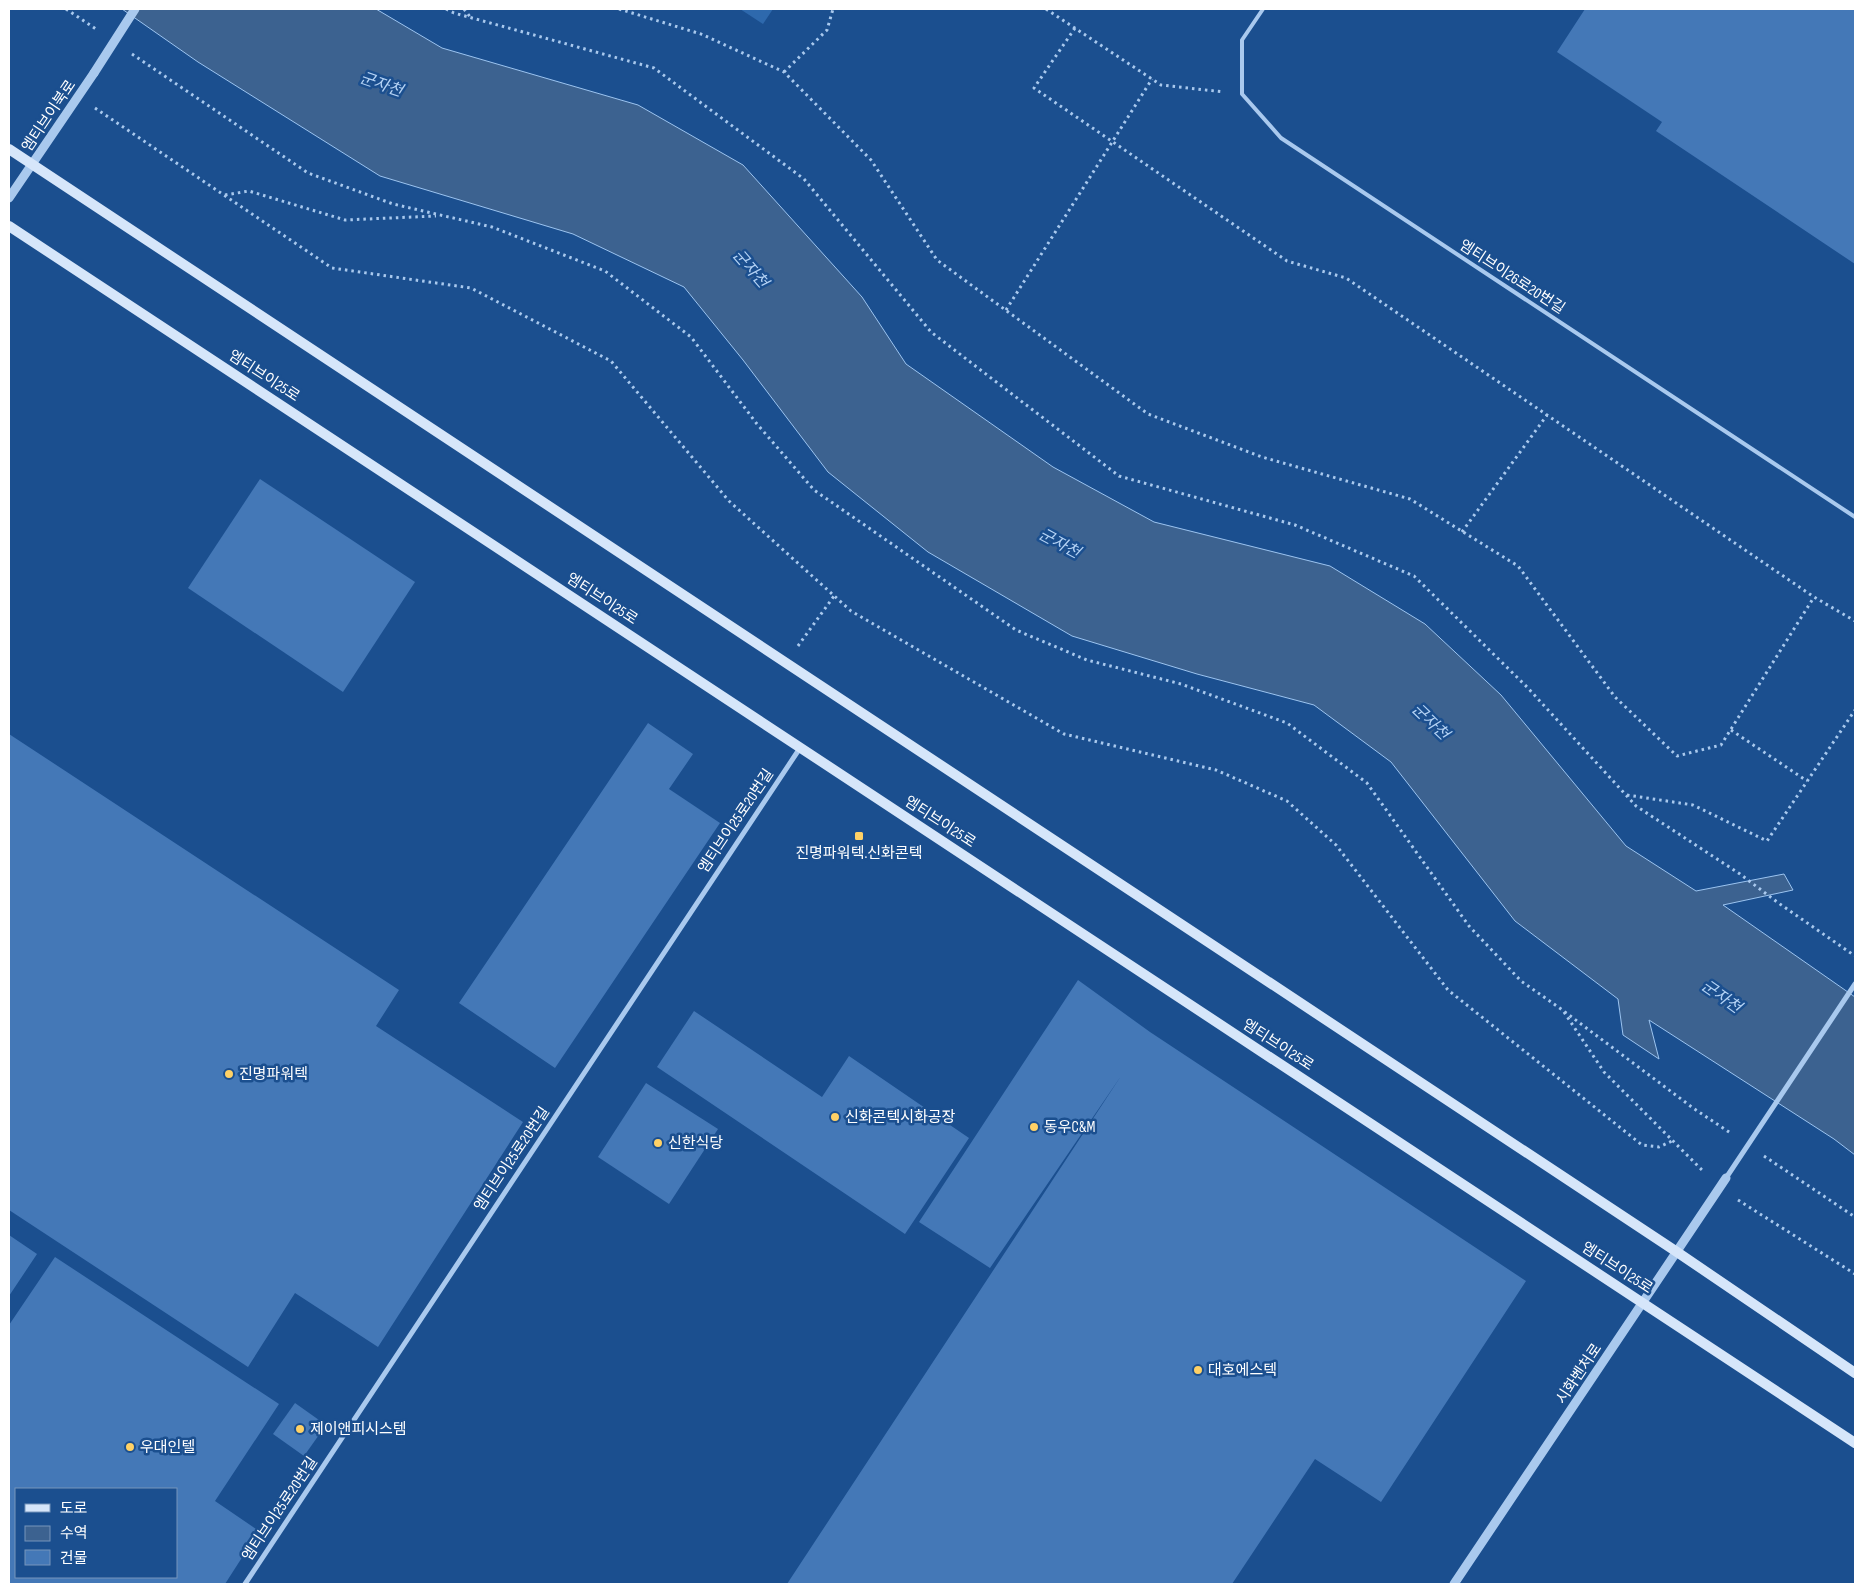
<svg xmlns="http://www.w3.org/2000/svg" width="1864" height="1593" viewBox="0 0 1864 1593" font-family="'Sofia Sans Condensed','Noto Sans KR',sans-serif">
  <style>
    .green { fill: #2e69ad }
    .water { fill: #3c6290; stroke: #9cc4f0 }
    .building { fill: #4478b7; fill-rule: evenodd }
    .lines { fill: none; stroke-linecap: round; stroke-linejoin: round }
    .path { stroke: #a9c9ee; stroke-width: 3; stroke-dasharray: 2.5 4; stroke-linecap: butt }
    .service { stroke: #a9c9ee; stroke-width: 4 }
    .minor { stroke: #a9c9ee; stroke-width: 5 }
    .tertiary { stroke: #a9c9ee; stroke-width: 9 }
    .secondary { stroke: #d6e6fa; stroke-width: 10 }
    .minor-bridge { stroke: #a9c9ee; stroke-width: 5 }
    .tertiary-bridge { stroke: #a9c9ee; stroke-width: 9 }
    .poi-dot { fill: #ffd166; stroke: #1b4f8f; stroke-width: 2 }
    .labels { text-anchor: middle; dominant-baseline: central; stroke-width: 5; stroke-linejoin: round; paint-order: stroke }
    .street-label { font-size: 15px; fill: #fff; stroke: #1b4f8f }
    .poi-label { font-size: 15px; fill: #fff; stroke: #1b4f8f; text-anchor: start }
    .water-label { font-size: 16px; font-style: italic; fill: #b5d3f5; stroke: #1b4f8f }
  </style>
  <rect width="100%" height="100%" fill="#1b4f8f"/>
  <polygon class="green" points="740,9 773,9 763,24"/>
  <polygon class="water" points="122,9 376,9 442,48 638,105 743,165 862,297 906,364 1053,467 1154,522 1330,566 1425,624 1501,695 1626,846 1696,891 1784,874 1793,890 1723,905 1855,997 1855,1155 1834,1139 1649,1020 1659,1059 1623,1035 1618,999 1515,921 1391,762 1314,705 1197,674 1072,636 928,552 828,472 743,360 684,287 573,234 380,176 198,62"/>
  <g class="building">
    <polygon points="1585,9 1855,9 1855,264 1656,131 1662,122 1557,52"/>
    <polygon points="260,479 415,582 343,692 188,588"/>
    <polygon points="648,723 693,754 669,789 720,823 555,1068 459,1003"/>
    <polygon points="9,734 399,990 376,1026 523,1122 378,1347 295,1293 248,1367 9,1210"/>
    <polygon points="1078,980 1150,1032 1526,1281 1381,1502 1315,1459 1232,1584 787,1584 1121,1076 990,1268 919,1222"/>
    <polygon points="694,1011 822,1097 849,1056 969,1138 905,1234 657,1067"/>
    <polygon points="646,1083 718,1129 669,1204 598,1157"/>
    <polygon points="9,1235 37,1254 9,1296"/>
    <path d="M55 1257 279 1404 215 1501 259 1531 225 1584H9V1325ZM16 1489H176V1577H16Z"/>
    <polygon points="295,1403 326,1425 304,1456 273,1434"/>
  </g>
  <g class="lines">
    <g class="path">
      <polyline points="66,9 96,29"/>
      <polyline points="446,9 454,13 654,68 804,179 931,332 1119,476 1295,525 1414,576 1527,687 1636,806 1740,874 1777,902 1855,956"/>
      <polyline points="464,9 471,18"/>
      <polyline points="619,9 701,34 784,72 871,160 937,260 1148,414 1262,457 1410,499 1518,566 1615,697 1677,756 1721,745 1814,597"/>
      <polyline points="1046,9 1161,85 1224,92"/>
      <polyline points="1075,28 1034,88 1287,261 1346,278 1814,597 1855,621"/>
      <polyline points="132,54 308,173 393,204 492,227 605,271 691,337 757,424 814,490 1016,630 1087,660 1181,684 1287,723 1367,783 1469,926 1521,981 1561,1009 1693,1108 1732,1134"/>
      <polyline points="784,72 827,30 833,9"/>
      <polyline points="95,108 332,268 471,288 611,361 729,501 851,611 1064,734 1216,770 1287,801 1336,845 1448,990 1642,1145 1659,1147 1672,1141"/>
      <polyline points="225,195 249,191 345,220 436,216"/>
      <polyline points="1006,310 1152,79"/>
      <polyline points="1462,532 1547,415"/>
      <polyline points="798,646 834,596"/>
      <polyline points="1731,730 1807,781"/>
      <polyline points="1627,795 1693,805 1767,841 1855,710"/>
      <polyline points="1564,1012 1604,1072 1704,1172"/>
      <polyline points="1764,1156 1855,1217"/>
      <polyline points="1738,1200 1855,1274"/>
    </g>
    <polyline class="service" points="1263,9 1242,40 1242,94 1281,138 1855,517"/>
    <polyline class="minor" points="245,1584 800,748"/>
    <g class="tertiary">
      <polyline points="9,198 94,73"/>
      <polyline points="1454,1584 1726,1178"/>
    </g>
    <g class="secondary">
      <polyline points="9,149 1677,1252 1855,1373"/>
      <polyline points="9,226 1855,1443"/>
    </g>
    <polyline class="minor-bridge" points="1726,1178 1855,984"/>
    <polyline class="tertiary-bridge" points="94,73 135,9"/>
  </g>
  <g class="poi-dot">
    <rect x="854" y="831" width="10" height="10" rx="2.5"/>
    <circle cx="229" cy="1074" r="5"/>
    <circle cx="835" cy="1117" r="5"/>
    <circle cx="1034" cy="1127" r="5"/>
    <circle cx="658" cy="1143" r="5"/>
    <circle cx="1198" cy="1370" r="5"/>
    <circle cx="300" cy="1429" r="5"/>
    <circle cx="130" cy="1447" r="5"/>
  </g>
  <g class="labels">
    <g class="street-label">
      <text transform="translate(49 116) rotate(-56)">엠티브이북로</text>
      <text transform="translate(1512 277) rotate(33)">엠티브이26로20번길</text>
      <text transform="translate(264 376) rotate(33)">엠티브이25로</text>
      <text transform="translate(602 599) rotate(33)">엠티브이25로</text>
      <text transform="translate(736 821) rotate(-56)">엠티브이25로20번길</text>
      <text transform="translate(940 822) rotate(33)">엠티브이25로</text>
      <text transform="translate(1278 1045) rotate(33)">엠티브이25로</text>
      <text transform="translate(512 1159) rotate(-56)">엠티브이25로20번길</text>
      <text transform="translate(1617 1268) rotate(33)">엠티브이25로</text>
      <text transform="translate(1579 1374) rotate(-56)">시화벤처로</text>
      <text transform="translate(280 1509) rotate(-56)">엠티브이25로20번길</text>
    </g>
    <g class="poi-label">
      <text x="859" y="853" text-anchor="middle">진명파워텍.신화콘텍</text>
      <text x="239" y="1074">진명파워텍</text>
      <text x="845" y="1117">신화콘텍시화공장</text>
      <text x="1044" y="1127">동우C&amp;M</text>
      <text x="668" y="1143">신한식당</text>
      <text x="1208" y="1370">대호에스텍</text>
      <text x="310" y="1429">제이앤피시스템</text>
      <text x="140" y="1447">우대인텔</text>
    </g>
    <g class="water-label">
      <text transform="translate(381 85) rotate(19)">군자천</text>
      <text transform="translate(750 269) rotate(49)">군자천</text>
      <text transform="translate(1059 544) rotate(28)">군자천</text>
      <text transform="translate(1430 722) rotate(44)">군자천</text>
      <text transform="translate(1721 997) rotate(35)">군자천</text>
    </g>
  </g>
  <rect width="1864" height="1593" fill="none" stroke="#ffffff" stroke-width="20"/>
  <rect x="15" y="1488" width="162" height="90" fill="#1b4f8f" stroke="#7695bc"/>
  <rect x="25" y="1504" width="25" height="8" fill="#d6e6fa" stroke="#7695bc"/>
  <text x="60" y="1513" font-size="15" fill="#ffffff">도로</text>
  <rect x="25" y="1526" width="25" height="15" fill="#3c6290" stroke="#7695bc"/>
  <text x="60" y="1538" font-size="15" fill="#ffffff">수역</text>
  <rect x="25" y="1550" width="25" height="15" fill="#4478b7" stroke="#7695bc"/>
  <text x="60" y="1563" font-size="15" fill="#ffffff">건물</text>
</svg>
